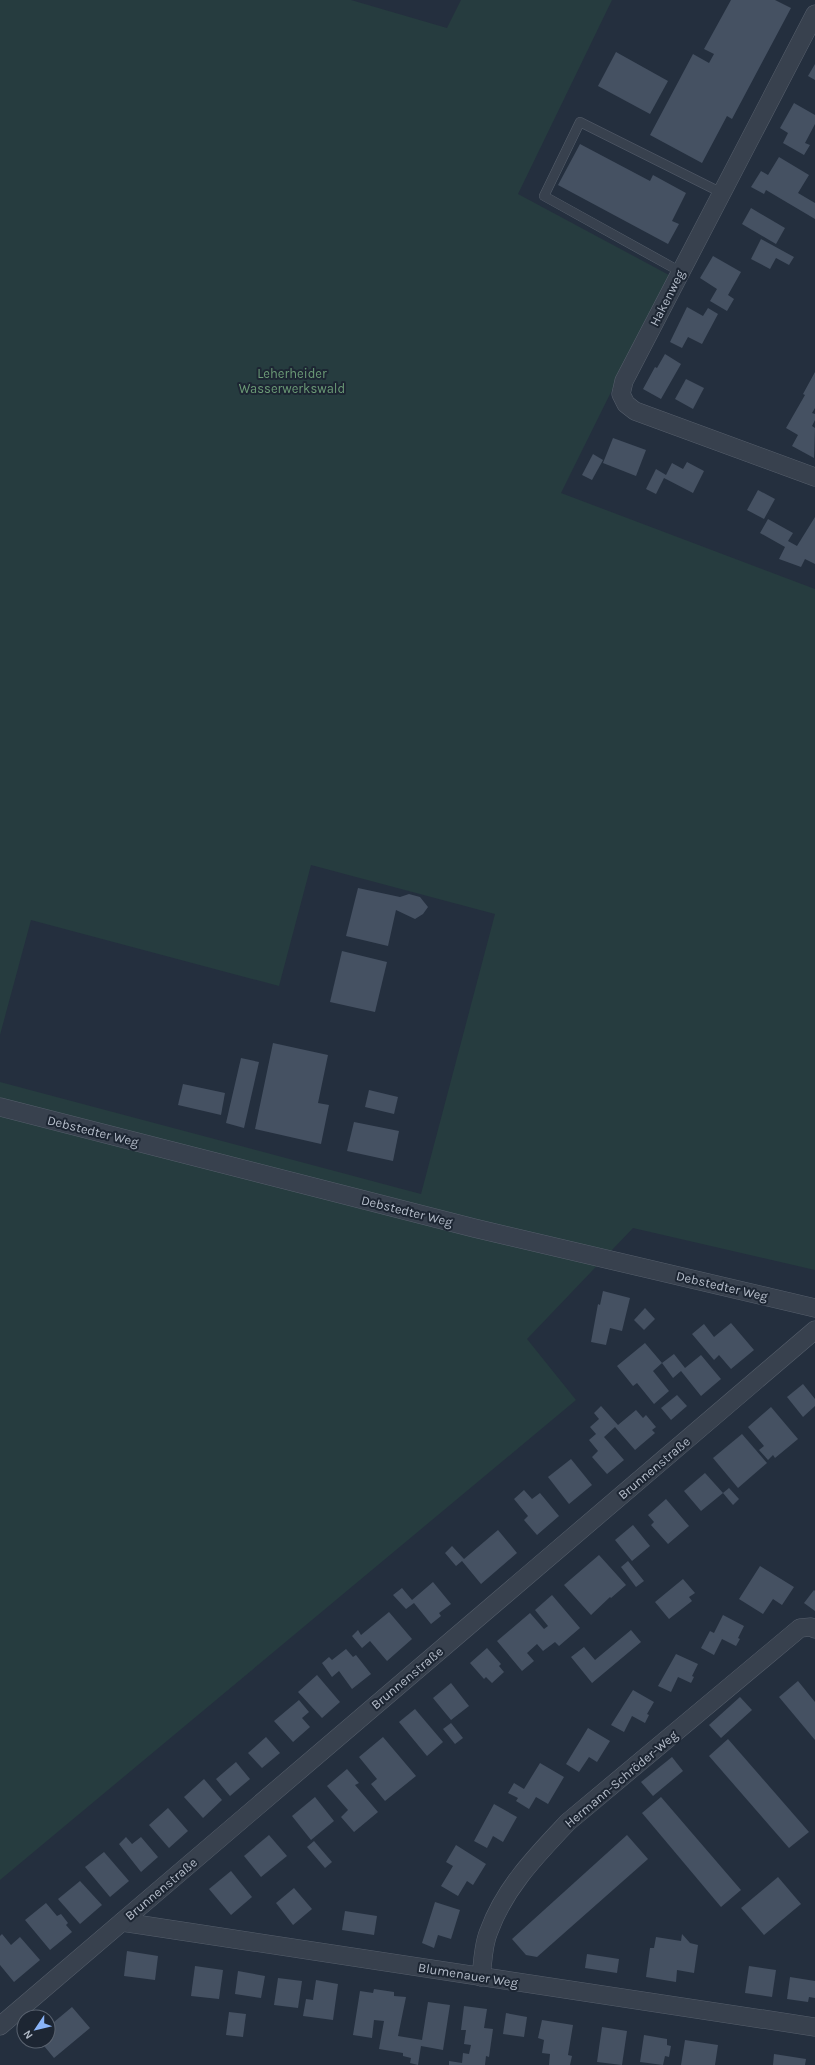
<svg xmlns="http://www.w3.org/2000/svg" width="815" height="2065" viewBox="0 0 815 2065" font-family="Karla,sans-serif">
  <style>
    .green { fill: #263c3f }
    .building { fill: #455162 }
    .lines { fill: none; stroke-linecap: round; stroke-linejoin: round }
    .service-casing { stroke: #565f6c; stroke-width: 10 }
    .minor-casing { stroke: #565f6c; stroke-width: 19 }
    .service { stroke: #38414e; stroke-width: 9 }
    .minor { stroke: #38414e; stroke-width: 18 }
    .labels { text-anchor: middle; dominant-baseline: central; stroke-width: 4; stroke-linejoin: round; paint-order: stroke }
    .street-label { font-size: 13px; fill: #b4bcc9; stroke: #1d2633 }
    .park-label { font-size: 13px; fill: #6b9a76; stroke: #1d2633 }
  </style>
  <rect width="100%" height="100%" fill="#242f3e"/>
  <polygon class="green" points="0,0 351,0 447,28 461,0 612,0 518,194 669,275 561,493 815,589 815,1270 633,1228 527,1339 576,1400 0,1880 0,1082 421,1194 495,914 311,865 279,986 31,920 0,1035"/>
  <g class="building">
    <polygon points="731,0 775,0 791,8 732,119 727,116 702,163 650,135 693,54 709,63 714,54 704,49"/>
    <polygon points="616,52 668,81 650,114 598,86"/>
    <polygon points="815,64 815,80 808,76"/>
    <polygon points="794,103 815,115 815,124 805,143 810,145 804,155 783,143 788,133 780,128"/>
    <polygon points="580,144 650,181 653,175 686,193 672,221 679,224 668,244 558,185"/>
    <polygon points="779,157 809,175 798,193 815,203 815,219 766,190 764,194 751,187 761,171 768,175"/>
    <polygon points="751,208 785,228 776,244 742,224"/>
    <polygon points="761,239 794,257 789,265 776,258 770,269 751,259"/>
    <polygon points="713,256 741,272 728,295 734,299 727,311 710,301 717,289 700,278"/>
    <polygon points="687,307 703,316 708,308 718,314 702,344 688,337 682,348 670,342"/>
    <polygon points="665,354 681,364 661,399 643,389 655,367 657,368"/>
    <polygon points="815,372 815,408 812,413 815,414 815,420 812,426 815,428 814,458 792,446 798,435 786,428 805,395 803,394"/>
    <polygon points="686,379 704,388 693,409 675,399"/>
    <polygon points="613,438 646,450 636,476 603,463"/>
    <polygon points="593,454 603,460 592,480 582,475"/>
    <polygon points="687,462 704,471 693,493 664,478 656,494 646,489 656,469 666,475 672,463 683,469"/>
    <polygon points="758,490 775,499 764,519 747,510"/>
    <polygon points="815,517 815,564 805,559 801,567 779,559 785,547 760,533 768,519 793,533 788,541 797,546"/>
    <polygon points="358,888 400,897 409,894 420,897 428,907 423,914 415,919 396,910 388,946 346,936"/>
    <polygon points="342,951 387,962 375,1012 330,1002"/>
    <polygon points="273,1043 328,1055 318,1103 329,1105 321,1144 255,1129"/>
    <polygon points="241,1058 259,1062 244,1128 226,1123"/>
    <polygon points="183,1084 225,1093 221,1115 178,1105"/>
    <polygon points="369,1090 398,1097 394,1114 365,1107"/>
    <polygon points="354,1122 399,1131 393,1161 347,1151"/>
    <polygon points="603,1291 630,1298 622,1331 610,1328 606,1345 591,1342 598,1304 600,1305"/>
    <polygon points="645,1308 655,1319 644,1330 634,1320"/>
    <polygon points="731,1323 754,1350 731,1369 719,1355 714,1360 692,1334 704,1324 714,1337"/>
    <polygon points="645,1343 662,1363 674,1354 685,1368 701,1355 721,1379 701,1396 681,1371 673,1378 662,1363 653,1371 669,1391 654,1404 637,1383 633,1386 617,1366"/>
    <polygon points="803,1384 815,1399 815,1406 803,1417 787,1397"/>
    <polygon points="677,1395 687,1406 671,1420 661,1408"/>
    <polygon points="601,1406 618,1425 636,1410 643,1418 646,1415 656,1427 652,1430 655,1433 635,1450 615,1427 604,1437 624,1460 607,1474 592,1457 598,1451 589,1440 596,1434 590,1427 599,1419 594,1413"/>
    <polygon points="771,1407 798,1439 775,1458 773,1455 768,1460 759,1450 764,1446 748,1427"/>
    <polygon points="742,1434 767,1463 738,1488 713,1458"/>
    <polygon points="571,1459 592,1485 569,1504 548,1477"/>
    <polygon points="705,1473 723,1493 701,1511 684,1491"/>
    <polygon points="729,1488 739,1499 733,1505 723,1493"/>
    <polygon points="524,1490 532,1499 540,1493 559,1516 537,1535 524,1520 528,1516 514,1499"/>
    <polygon points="666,1499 689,1526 668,1544 651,1525 654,1522 648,1515"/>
    <polygon points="633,1525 650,1546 632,1561 615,1540"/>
    <polygon points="498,1530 517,1553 481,1584 462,1561 456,1566 445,1553 452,1546 464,1559"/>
    <polygon points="599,1555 626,1585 611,1598 610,1597 591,1615 564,1585"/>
    <polygon points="628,1561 644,1581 636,1587 621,1567"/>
    <polygon points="760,1566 794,1587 782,1605 773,1599 763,1614 739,1599"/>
    <polygon points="683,1579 695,1593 689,1597 692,1601 669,1619 655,1602"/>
    <polygon points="433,1582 451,1604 439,1613 441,1616 431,1624 414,1603 406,1609 393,1595 402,1588 412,1600"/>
    <polygon points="814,1590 815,1591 815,1611 804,1603"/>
    <polygon points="552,1595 580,1628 559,1646 555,1642 543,1651 537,1644 527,1653 534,1661 522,1671 497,1641 530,1613 544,1629 548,1626 535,1610"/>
    <polygon points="389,1612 412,1639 387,1661 370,1641 362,1648 352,1636 358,1630 361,1635"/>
    <polygon points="723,1615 744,1626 738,1638 740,1639 736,1646 722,1639 714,1655 701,1648 710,1631 714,1633"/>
    <polygon points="631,1630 641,1642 592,1683 571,1657 584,1647 595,1660"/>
    <polygon points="487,1648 501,1664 499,1666 504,1672 492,1683 486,1677 484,1679 470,1663"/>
    <polygon points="346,1649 353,1657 356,1655 371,1674 352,1689 339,1671 332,1677 322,1663 329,1657 332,1660"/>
    <polygon points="676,1654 698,1664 692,1676 694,1677 691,1683 678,1677 671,1692 658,1686"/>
    <polygon points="317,1675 340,1702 322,1718 298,1692"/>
    <polygon points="798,1681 815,1702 815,1740 779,1697"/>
    <polygon points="451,1683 469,1706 451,1720 433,1698"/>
    <polygon points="633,1690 654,1702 647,1714 649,1715 645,1723 632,1716 624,1732 611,1725"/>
    <polygon points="740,1697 752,1710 721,1738 709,1725"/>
    <polygon points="299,1700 309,1712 302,1718 310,1727 293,1742 274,1721"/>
    <polygon points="415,1709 443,1742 427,1756 399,1722"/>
    <polygon points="451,1723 463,1738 455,1744 443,1729"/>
    <polygon points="588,1728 610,1741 597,1762 589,1757 579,1772 566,1764"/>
    <polygon points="266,1737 280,1753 262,1768 248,1753"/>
    <polygon points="383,1737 416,1776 385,1801 371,1784 377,1779 359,1757"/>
    <polygon points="728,1739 809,1832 789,1848 709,1756"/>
    <polygon points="672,1757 683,1771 653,1796 641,1782"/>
    <polygon points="236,1762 250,1779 230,1796 216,1779"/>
    <polygon points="540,1763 564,1777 548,1804 536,1797 529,1809 516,1801 518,1798 508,1793 514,1783 524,1789"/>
    <polygon points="347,1769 359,1783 355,1785 378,1812 354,1832 341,1817 348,1810 327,1786"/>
    <polygon points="204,1779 222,1800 203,1818 184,1797"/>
    <polygon points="315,1797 334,1821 311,1840 292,1816"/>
    <polygon points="661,1797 741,1890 721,1907 642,1813"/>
    <polygon points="494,1804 517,1817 503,1842 493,1836 487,1848 474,1841"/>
    <polygon points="168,1808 188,1831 169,1848 149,1825"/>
    <polygon points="269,1835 287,1856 261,1877 244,1856"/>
    <polygon points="627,1835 648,1859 537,1957 526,1955 512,1939"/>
    <polygon points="126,1837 132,1844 141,1837 158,1857 141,1872 119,1844"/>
    <polygon points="314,1841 332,1862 325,1868 307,1847"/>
    <polygon points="456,1845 486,1864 473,1885 467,1881 458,1896 441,1886 453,1866 446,1862"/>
    <polygon points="104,1852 129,1881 110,1897 85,1867"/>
    <polygon points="231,1871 252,1897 231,1915 209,1889"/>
    <polygon points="778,1877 801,1904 764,1935 741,1908"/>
    <polygon points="80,1881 102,1905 80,1924 58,1899"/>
    <polygon points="294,1888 312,1909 293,1925 276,1903"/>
    <polygon points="435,1902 460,1910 451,1939 438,1935 434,1948 422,1943"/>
    <polygon points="46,1903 57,1916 61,1914 68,1923 66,1925 72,1932 50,1950 25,1920"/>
    <polygon points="345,1911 377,1916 374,1935 342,1930"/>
    <polygon points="2,1934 11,1945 20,1937 40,1960 14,1982 0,1965 0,1936"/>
    <polygon points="682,1934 690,1943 698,1945 694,1973 677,1970 676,1982 646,1977 650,1948 654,1948 656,1937 681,1941"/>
    <polygon points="127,1951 158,1956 155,1980 124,1976"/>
    <polygon points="587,1954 619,1959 617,1973 585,1968"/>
    <polygon points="195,1966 223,1970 219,1999 191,1996"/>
    <polygon points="749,1966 776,1970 772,1997 745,1993"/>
    <polygon points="238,1971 265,1976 261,1998 235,1994"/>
    <polygon points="790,1977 815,1981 815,1998 809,1997 808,2002 787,1999"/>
    <polygon points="278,1978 302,1981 298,2008 274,2005"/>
    <polygon points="316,1980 338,1984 333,2020 303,2016 306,1999 313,2000"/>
    <polygon points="374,1989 394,1992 394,1996 406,1997 398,2036 422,2040 428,2002 450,2005 443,2050 421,2046 418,2065 410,2063 411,2058 403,2056 403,2053 379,2049 384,2021 374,2020 372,2038 353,2035 360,1991 373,1993"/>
    <polygon points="464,2006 487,2009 484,2028 493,2029 489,2057 486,2056 485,2065 449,2065 449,2061 462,2063 463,2053 469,2054 471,2045 464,2044 466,2030 461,2030"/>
    <polygon points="72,2007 90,2028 54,2058 40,2041 48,2041 48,2027"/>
    <polygon points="229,2012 246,2014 243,2037 226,2035"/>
    <polygon points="506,2013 527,2017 524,2037 503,2034"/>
    <polygon points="542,2020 573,2025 568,2055 572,2056 570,2065 549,2065 550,2054 542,2053 544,2040 538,2038"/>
    <polygon points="602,2027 627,2031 622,2065 597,2062"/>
    <polygon points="644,2035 667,2039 667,2045 671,2046 669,2057 665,2056 663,2065 640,2062"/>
    <polygon points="685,2040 718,2045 715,2065 681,2065"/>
    <polygon points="774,2054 806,2059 805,2065 773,2065"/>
  </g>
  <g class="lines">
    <g class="service-casing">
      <polyline id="service" points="681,272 544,196 580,122 722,193"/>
    </g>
    <g class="minor-casing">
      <g id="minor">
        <polyline points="815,14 624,381 621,394 626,404 635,411 815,477"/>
        <polyline points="0,1107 474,1228 815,1308"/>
        <polyline points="122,1922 815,2027"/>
        <path d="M481 1977C483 1962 483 1944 489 1931 505 1887 537 1855 568 1822L800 1628 811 1627 815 1629"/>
        <polyline points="0,2026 815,1330"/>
      </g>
    </g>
    <use href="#service" class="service"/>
    <use href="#minor" class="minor"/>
  </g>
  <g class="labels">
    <g class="street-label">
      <text transform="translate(667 298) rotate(-63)">Hakenweg</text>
      <text transform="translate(93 1131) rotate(14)">Debstedter Weg</text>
      <text transform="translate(407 1211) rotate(14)">Debstedter Weg</text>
      <text transform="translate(722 1286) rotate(13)">Debstedter Weg</text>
      <text transform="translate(654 1468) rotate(-40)">Brunnenstraße</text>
      <text transform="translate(407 1678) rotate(-40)">Brunnenstraße</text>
      <text transform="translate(621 1779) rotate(-40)">Hermann-Schröder-Weg</text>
      <text transform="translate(161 1889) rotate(-40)">Brunnenstraße</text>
      <text transform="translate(468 1975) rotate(9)">Blumenauer Weg</text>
    </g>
    <g class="park-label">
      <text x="292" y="373">Leherheider<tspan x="292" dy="15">Wasserwerkswald</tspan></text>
    </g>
  </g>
  <g transform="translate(36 2029) rotate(235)"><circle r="19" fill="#1d2633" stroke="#59626f"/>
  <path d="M0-3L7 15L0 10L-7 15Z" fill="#8ab4f8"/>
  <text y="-6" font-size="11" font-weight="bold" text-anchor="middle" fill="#b4bcc9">N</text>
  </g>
</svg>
